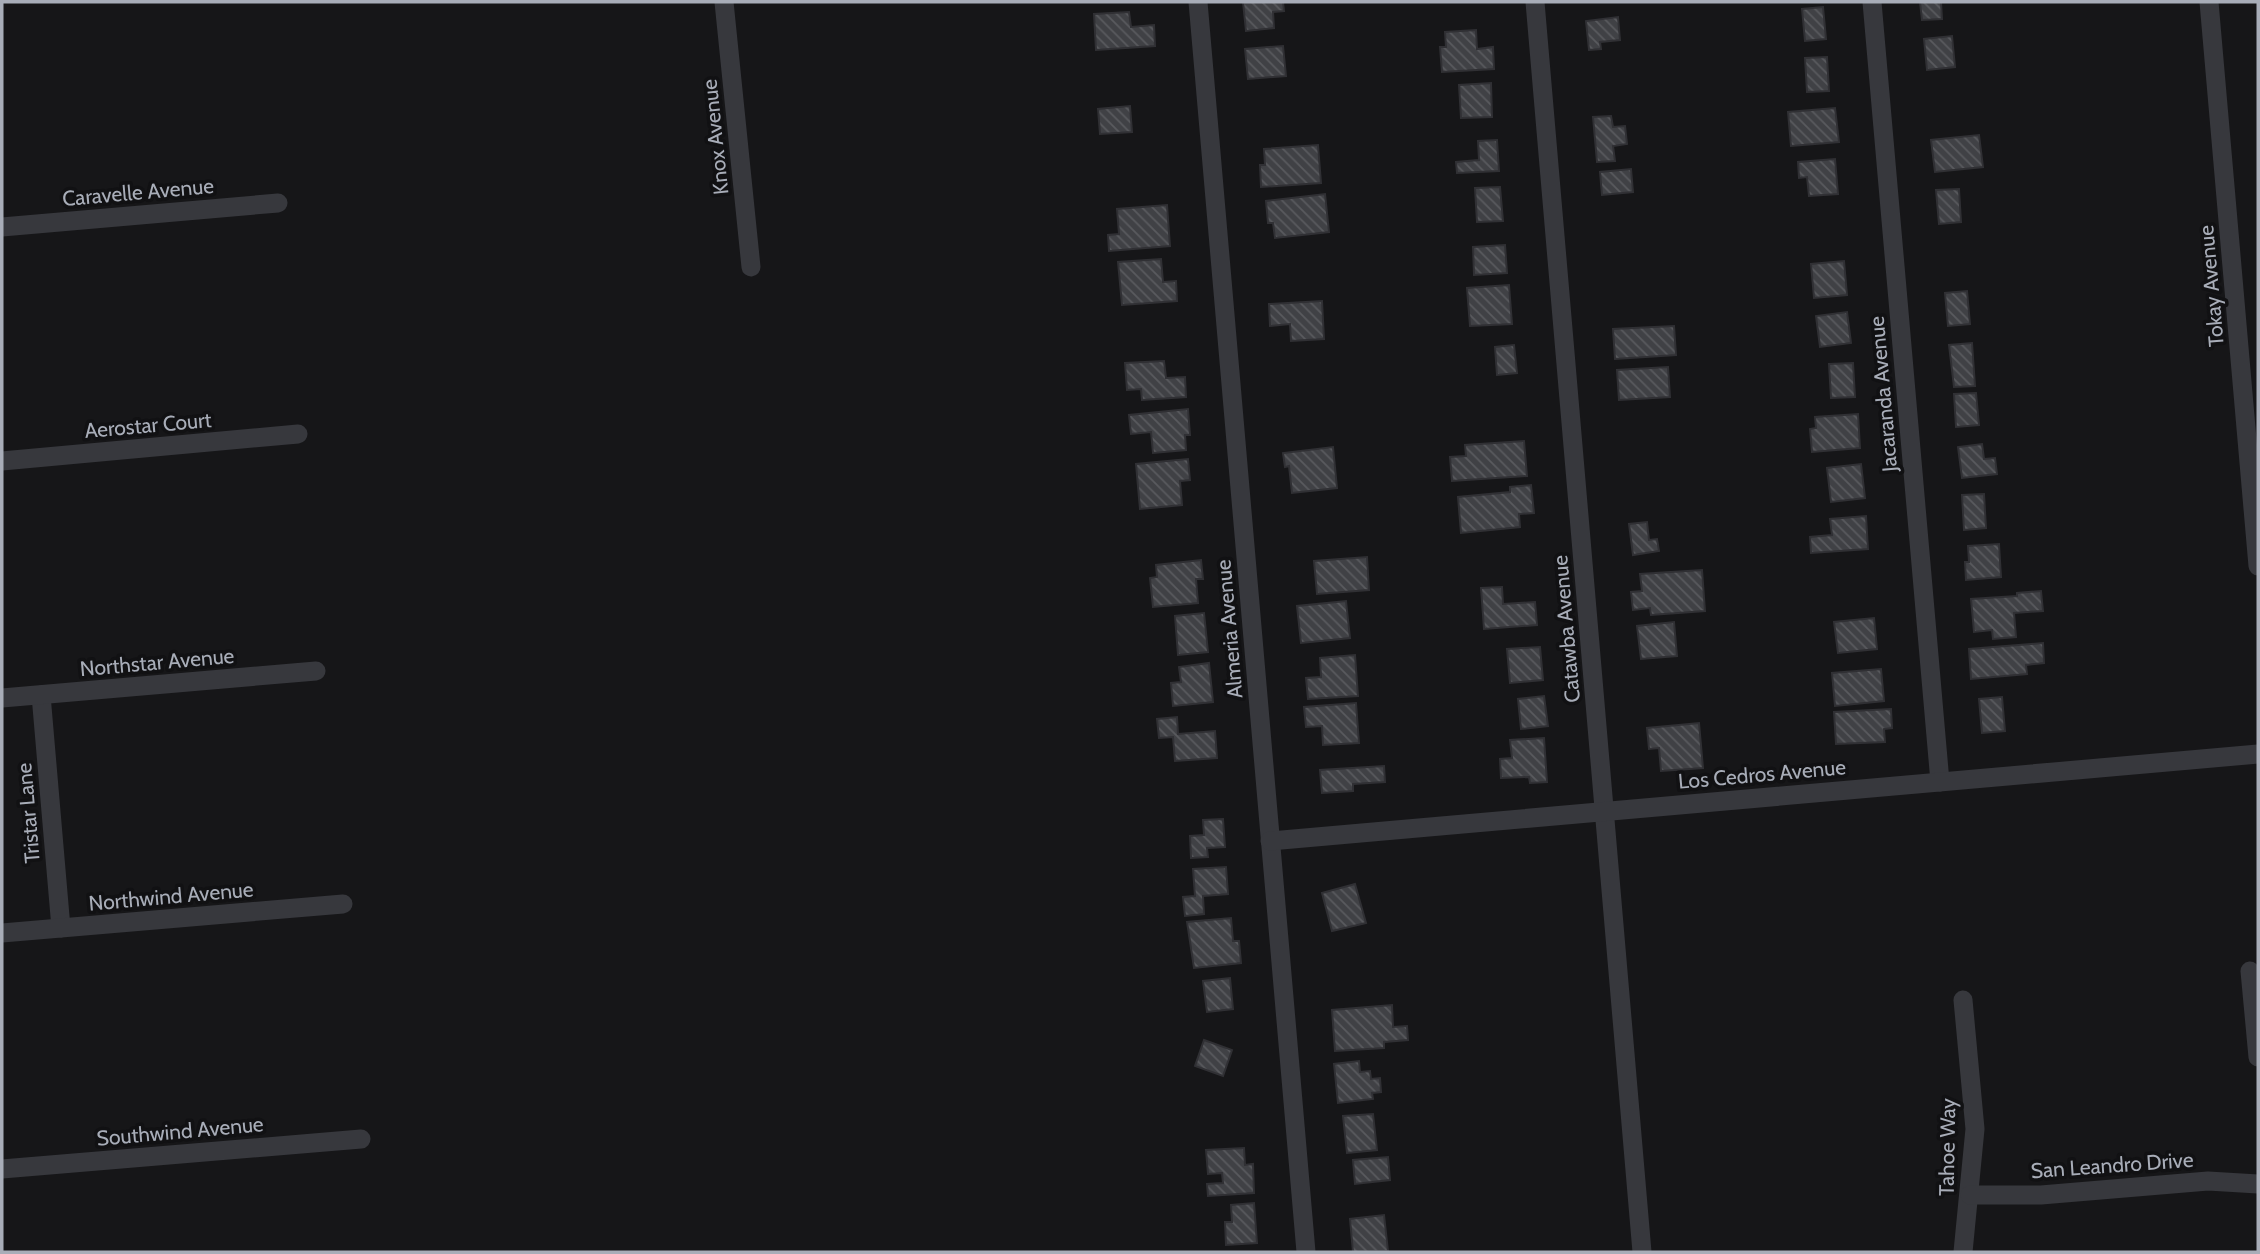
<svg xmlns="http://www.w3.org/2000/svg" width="2260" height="1254" viewBox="0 0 2260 1254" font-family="Cabin,sans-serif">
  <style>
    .building { fill: url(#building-back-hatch); stroke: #303034; stroke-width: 2 }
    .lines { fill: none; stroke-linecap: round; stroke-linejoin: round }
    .street { stroke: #37383d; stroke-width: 19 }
    .labels { text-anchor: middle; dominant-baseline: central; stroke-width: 7; stroke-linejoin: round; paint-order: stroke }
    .street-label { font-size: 21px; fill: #a8adb8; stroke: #111113 }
  </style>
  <defs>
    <pattern id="building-back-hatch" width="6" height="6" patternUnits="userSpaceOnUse" patternTransform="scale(1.75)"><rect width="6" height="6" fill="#404145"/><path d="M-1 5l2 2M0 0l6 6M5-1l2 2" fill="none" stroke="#595a5e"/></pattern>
  </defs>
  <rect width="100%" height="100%" fill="#161618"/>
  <g class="building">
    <polygon points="1243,2 1283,2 1284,11 1273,12 1274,28 1246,31"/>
    <polygon points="1920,2 1941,2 1942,19 1922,20"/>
    <polygon points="1823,7 1826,39 1805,41 1802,9"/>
    <polygon points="1129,12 1131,27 1154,25 1155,46 1096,50 1094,14"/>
    <polygon points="1618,17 1620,40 1600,42 1601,49 1589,50 1586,21"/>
    <polygon points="1476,30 1477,49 1493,47 1494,69 1442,72 1440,47 1446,47 1445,32"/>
    <polygon points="1952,36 1955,67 1927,70 1924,39"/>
    <polygon points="1283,46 1286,76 1248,79 1245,49"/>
    <polygon points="1827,57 1829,91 1807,92 1805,58"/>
    <polygon points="1491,83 1492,117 1461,118 1459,85"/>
    <polygon points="1130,106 1132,132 1100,134 1098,109"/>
    <polygon points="1835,108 1839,142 1791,146 1788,112"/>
    <polygon points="1611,116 1613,127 1625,126 1627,144 1613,146 1615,161 1597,162 1593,117"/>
    <polygon points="1979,135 1983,167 1935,172 1931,140"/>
    <polygon points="1497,140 1499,171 1457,173 1456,162 1479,160 1478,141"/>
    <polygon points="1318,145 1321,183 1261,187 1260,165 1265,165 1264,149"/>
    <polygon points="1835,159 1838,194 1809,196 1807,177 1799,178 1798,162"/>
    <polygon points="1631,169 1633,192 1602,195 1600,172"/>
    <polygon points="1500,187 1503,221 1477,222 1475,188"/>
    <polygon points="1959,189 1961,222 1939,224 1936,190"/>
    <polygon points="1325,194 1329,232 1275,238 1273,223 1268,223 1266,201"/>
    <polygon points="1167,205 1170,246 1109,251 1108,235 1119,234 1117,209"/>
    <polygon points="1505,245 1507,273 1474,275 1473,247"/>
    <polygon points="1161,259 1163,282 1176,281 1177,301 1122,305 1118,262"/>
    <polygon points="1844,261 1847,295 1814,298 1811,264"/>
    <polygon points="1509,285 1512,324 1470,326 1467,288"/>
    <polygon points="1967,291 1970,324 1948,326 1945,293"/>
    <polygon points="1322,301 1324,339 1291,341 1290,324 1270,326 1269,304"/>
    <polygon points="1847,312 1851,343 1820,347 1816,316"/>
    <polygon points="1674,326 1676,355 1615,359 1613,329"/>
    <polygon points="1972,343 1975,386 1954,387 1949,345"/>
    <polygon points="1514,345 1517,373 1497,375 1495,347"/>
    <polygon points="1164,361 1166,378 1185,377 1186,397 1142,400 1141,389 1127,390 1125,363"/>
    <polygon points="1853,363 1855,397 1831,398 1829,364"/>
    <polygon points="1668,367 1670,397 1619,400 1617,370"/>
    <polygon points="1976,393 1979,425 1956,427 1954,394"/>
    <polygon points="1188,409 1190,435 1185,435 1186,450 1153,453 1151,432 1131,434 1129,415"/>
    <polygon points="1858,414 1860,448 1812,452 1810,429 1816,428 1815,417"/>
    <polygon points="1524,441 1527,476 1452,481 1450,457 1466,456 1465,445"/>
    <polygon points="1982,444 1984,459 1995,458 1997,474 1962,478 1958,447"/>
    <polygon points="1333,447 1337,488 1292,493 1289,466 1285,467 1283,453"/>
    <polygon points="1188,459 1190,480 1180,481 1182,505 1140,509 1136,464"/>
    <polygon points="1861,464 1865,498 1831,502 1827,468"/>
    <polygon points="1531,485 1534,513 1519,514 1520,527 1461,533 1458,497 1510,492 1510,487"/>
    <polygon points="1984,494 1986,528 1964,530 1962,495"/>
    <polygon points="1866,516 1868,549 1811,553 1810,537 1832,535 1830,519"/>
    <polygon points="1647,522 1649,540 1657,539 1659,551 1633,555 1629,524"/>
    <polygon points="1999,544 2001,577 1966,580 1965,562 1969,562 1968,546"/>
    <polygon points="1367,557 1369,590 1317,594 1314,561"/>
    <polygon points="1201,560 1203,579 1196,579 1198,603 1153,607 1150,578 1157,577 1156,565"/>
    <polygon points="1702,570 1705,611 1651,615 1650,608 1633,610 1631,592 1642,591 1640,574"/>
    <polygon points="1502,587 1503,604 1535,602 1537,625 1484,629 1481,588"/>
    <polygon points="2041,591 2043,611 2014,613 2016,637 1993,639 1992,630 1974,632 1971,599 2017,596 2017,593"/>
    <polygon points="1346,601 1350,638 1301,643 1297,606"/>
    <polygon points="1204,613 1208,652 1178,655 1175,616"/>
    <polygon points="1874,618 1877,649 1838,653 1834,622"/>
    <polygon points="1674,622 1677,656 1641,659 1637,626"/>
    <polygon points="2043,643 2044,663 2026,665 2027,674 1971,679 1969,649"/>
    <polygon points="1540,647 1543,680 1510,683 1507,649"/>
    <polygon points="1355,655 1358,696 1308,699 1306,678 1321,677 1320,658"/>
    <polygon points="1209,663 1213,702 1173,706 1171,683 1181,682 1179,667"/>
    <polygon points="1881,669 1884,701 1835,706 1832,673"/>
    <polygon points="1544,696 1548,726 1521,729 1518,699"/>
    <polygon points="2002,697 2005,731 1982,733 1979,699"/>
    <polygon points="1356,703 1359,743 1323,745 1322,726 1306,727 1304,707"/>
    <polygon points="1891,709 1892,728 1884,729 1885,742 1836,744 1834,712"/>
    <polygon points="1177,717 1178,734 1215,731 1217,758 1175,761 1173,737 1159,738 1157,719"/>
    <polygon points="1699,723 1703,768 1661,771 1659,748 1649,749 1647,728"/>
    <polygon points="1544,738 1547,782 1530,783 1529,777 1501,778 1500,759 1512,758 1510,740"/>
    <polygon points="1384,766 1385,782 1353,784 1353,791 1322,793 1320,770"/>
    <polygon points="1223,819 1225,847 1207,848 1208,857 1191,858 1190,836 1204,835 1203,820"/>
    <polygon points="1226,867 1228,894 1203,896 1204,914 1185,916 1183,897 1195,896 1193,869"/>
    <polygon points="1355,884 1366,923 1332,931 1322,893"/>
    <polygon points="1231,918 1233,941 1239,941 1241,963 1194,968 1187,922"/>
    <polygon points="1230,978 1233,1009 1207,1012 1203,981"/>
    <polygon points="1392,1005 1393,1027 1407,1026 1408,1040 1384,1042 1384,1048 1335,1051 1332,1010"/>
    <polygon points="1204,1040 1232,1050 1223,1076 1195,1066"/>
    <polygon points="1359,1061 1360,1072 1370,1071 1371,1079 1380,1078 1381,1092 1372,1093 1373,1099 1338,1103 1334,1064"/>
    <polygon points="1373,1114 1377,1150 1347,1153 1343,1116"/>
    <polygon points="1244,1148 1245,1165 1253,1164 1254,1193 1208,1196 1207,1184 1223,1183 1222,1173 1208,1174 1206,1150"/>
    <polygon points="1388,1157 1390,1180 1355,1184 1353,1160"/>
    <polygon points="1254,1203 1257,1243 1226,1245 1225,1222 1232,1222 1231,1205"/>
    <polygon points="1384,1215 1388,1251 1353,1252 1350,1219"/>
  </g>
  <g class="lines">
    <g class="street">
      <polyline points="724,2 751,267"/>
      <polyline points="1198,2 1306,1252"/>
      <polyline points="1535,2 1642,1252"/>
      <polyline points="1872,2 1940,782"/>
      <polyline points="2209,2 2258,566"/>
      <polyline points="2,227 278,203"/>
      <polyline points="2,461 298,434"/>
      <polyline points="41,695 61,928"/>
      <polyline points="2,698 316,671"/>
      <polyline points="1270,841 2258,754"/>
      <polyline points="2,933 343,904"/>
      <polyline points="2250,971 2258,1057"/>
      <polyline points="1963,1000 1975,1129 1963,1252"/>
      <polyline points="2,1169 361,1139"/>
      <polyline points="1970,1195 2041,1195 2208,1181 2258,1184"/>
    </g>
  </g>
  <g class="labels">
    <g class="street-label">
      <text transform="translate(715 137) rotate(-96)">Knox Avenue</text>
      <text transform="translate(138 192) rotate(-5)">Caravelle Avenue</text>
      <text transform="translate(2211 286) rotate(-95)">Tokay Avenue</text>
      <text transform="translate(1883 394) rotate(-95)">Jacaranda Avenue</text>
      <text transform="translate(148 425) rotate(-5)">Aerostar Court</text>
      <text transform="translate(1229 629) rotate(-95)">Almeria Avenue</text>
      <text transform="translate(1566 629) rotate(-95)">Catawba Avenue</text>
      <text transform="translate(157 662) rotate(-5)">Northstar Avenue</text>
      <text transform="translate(1762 774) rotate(-5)">Los Cedros Avenue</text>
      <text transform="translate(28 813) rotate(-95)">Tristar Lane</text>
      <text transform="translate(171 896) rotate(-5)">Northwind Avenue</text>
      <text transform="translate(180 1131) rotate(-5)">Southwind Avenue</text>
      <text transform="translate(1947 1147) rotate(-89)">Tahoe Way</text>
      <text transform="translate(2112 1165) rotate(-4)">San Leandro Drive</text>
    </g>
  </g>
  <rect width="2260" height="1254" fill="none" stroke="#a8adb8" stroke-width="7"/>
</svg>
